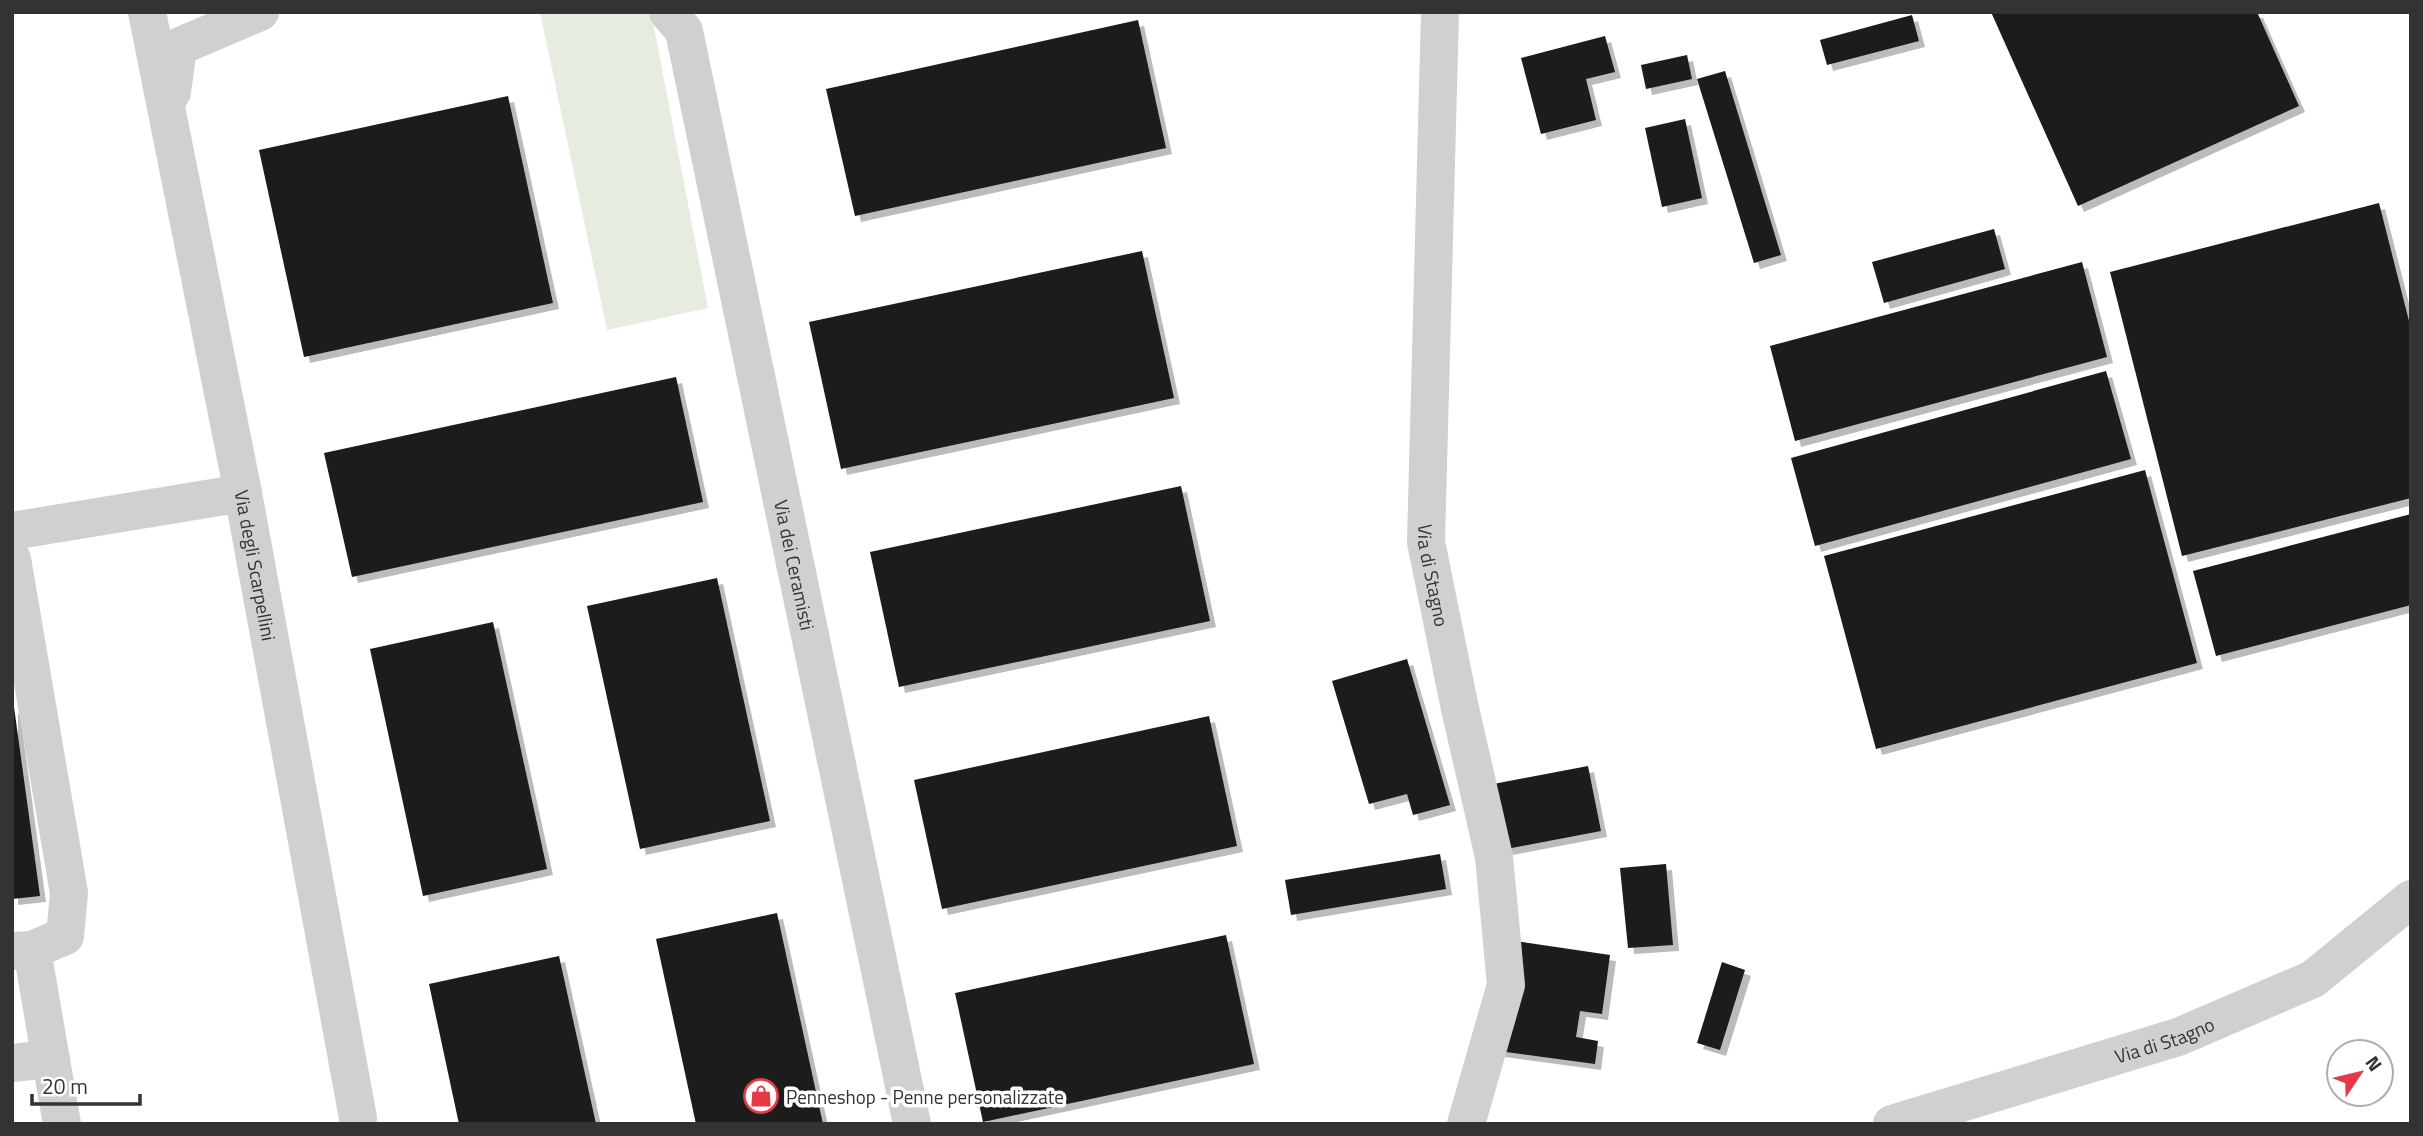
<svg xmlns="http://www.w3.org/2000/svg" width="2423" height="1136" viewBox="0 0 2423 1136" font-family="'Titillium Web',sans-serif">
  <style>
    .green { fill: #e6ecdf }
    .building { fill: #1a1a1a; filter: url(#shadow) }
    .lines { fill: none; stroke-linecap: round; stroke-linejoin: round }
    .minor { stroke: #d0d0d0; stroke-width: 38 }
    .labels { text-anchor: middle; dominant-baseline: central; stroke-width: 7; stroke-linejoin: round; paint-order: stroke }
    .street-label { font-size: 19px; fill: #333; stroke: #fff }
    .poi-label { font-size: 19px; fill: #333; stroke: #fff; text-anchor: start }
  </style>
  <defs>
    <filter id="shadow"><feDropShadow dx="6" dy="6" stdDeviation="0" flood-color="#0004"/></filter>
  </defs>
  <rect width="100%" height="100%" fill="#fff"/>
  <polygon class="green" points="540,12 651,12 708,308 607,330"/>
  <g class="building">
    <polygon points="1991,12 2257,12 2299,106 2078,206"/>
    <polygon points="1912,15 1919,41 1827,65 1820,40"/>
    <polygon points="1138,20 1166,148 855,216 826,89"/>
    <polygon points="1605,36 1615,72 1586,79 1596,120 1541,134 1521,58"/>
    <polygon points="1687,55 1692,79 1646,89 1641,65"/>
    <polygon points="1725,71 1781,255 1754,263 1697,79"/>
    <polygon points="508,96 553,303 304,357 259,150"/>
    <polygon points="1685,119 1702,198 1662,207 1645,128"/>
    <polygon points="2379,203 2411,329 2411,498 2182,556 2110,272"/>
    <polygon points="1994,229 2005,269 1884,303 1872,262"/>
    <polygon points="1142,251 1174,398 841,469 809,322"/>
    <polygon points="2082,262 2107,357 1795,441 1770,346"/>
    <polygon points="2106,371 2131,459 1815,546 1791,458"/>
    <polygon points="676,377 703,502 352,577 324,453"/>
    <polygon points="2145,470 2197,663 1876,749 1824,556"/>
    <polygon points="1181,486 1210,621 899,687 870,552"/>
    <polygon points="2411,514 2411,605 2216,656 2193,571"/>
    <polygon points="717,578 770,821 640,849 587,606"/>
    <polygon points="493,622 547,869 423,896 370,649"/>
    <polygon points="1407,659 1450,805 1413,815 1407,794 1369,804 1332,681"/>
    <polygon points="14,707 40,896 12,899 12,708"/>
    <polygon points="1209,716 1237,846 942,909 914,780"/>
    <polygon points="1588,766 1601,831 1501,850 1488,785"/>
    <polygon points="1440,854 1446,889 1291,915 1285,880"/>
    <polygon points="1666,864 1673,945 1628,948 1620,868"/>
    <polygon points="777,913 823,1124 696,1124 656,939"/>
    <polygon points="1226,935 1254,1064 983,1122 955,993"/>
    <polygon points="1515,941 1610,955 1602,1014 1580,1011 1576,1037 1598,1041 1595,1064 1499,1051"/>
    <polygon points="559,956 596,1124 459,1124 429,984"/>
    <polygon points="1722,962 1745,970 1720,1050 1697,1043"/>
  </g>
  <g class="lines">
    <g class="minor">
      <path id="s1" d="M147 12 243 493 358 1118"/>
      <path id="s2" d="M668 12 684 31 912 1124"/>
      <path id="s3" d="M1440 12 1426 542 1459 704 1494 857 1506 985 1466 1124"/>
      <polyline points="172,92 178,47 260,12"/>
      <polyline points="12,531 243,493"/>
      <polyline points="12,559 69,893 65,936 32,950 12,951"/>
      <polyline points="32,950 62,1124"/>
      <polyline points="12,1063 51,1059"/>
      <path id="s4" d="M1892 1124 2178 1037 2313 979 2411 899"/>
    </g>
  </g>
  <defs>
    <g id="shop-ring" transform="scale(1.75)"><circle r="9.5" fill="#fff" stroke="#e63946" stroke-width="1.5"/><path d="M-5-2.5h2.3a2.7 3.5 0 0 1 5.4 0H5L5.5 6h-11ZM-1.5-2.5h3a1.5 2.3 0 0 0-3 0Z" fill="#e63946"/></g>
  </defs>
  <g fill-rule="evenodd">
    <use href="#shop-ring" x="761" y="1096"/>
  </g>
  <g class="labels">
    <g class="street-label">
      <text stroke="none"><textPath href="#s1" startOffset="564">Via degli Scarpellini</textPath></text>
      <text stroke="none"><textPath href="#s2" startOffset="570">Via dei Ceramisti</textPath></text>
      <text stroke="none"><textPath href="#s3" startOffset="564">Via di Stagno</textPath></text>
      <text stroke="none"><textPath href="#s4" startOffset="285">Via di Stagno</textPath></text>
    </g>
    <g class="poi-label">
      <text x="786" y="1096">Penneshop - Penne personalizzate</text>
    </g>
  </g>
  <rect width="2423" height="1136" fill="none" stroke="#333333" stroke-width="28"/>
  <g transform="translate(2360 1073) rotate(55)"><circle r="33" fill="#ffffff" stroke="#adadad" stroke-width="2"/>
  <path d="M0-5L12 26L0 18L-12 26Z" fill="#e63946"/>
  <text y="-10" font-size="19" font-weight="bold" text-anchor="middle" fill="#333333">N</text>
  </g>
  <path d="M32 1094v10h108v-10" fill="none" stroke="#333333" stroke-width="3.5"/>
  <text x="42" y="1094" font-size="21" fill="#333333" stroke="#ffffff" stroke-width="5" paint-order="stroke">20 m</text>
</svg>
